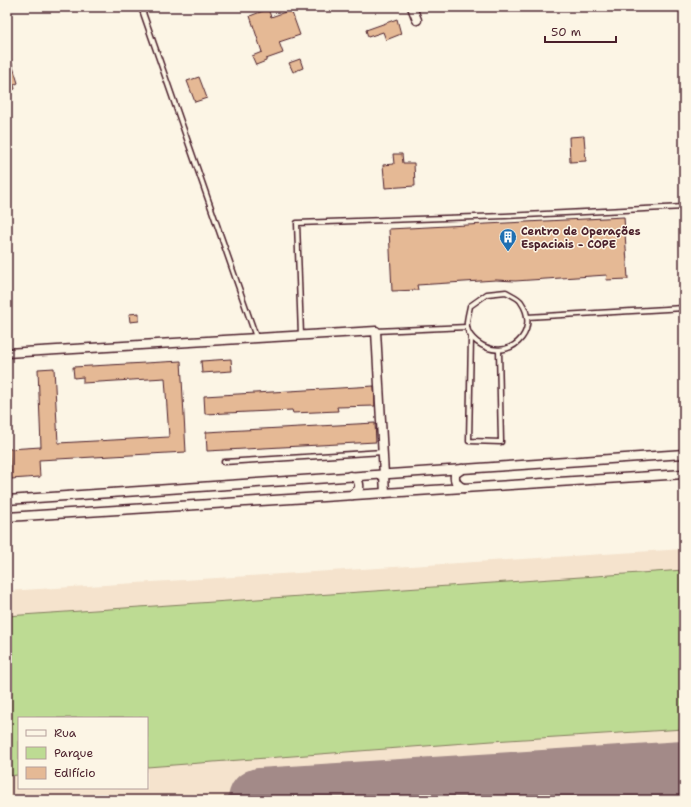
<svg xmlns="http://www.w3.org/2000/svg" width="691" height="807" viewBox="0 0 691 807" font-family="'Shantell Sans',sans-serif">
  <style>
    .built { fill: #f5e3cd; fill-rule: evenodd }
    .green { fill: #bddb93; stroke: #847d5f }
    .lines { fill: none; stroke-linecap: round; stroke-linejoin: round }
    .taxiway { stroke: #a38a88; stroke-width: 26 }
    .runway { stroke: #a38a88; stroke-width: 64 }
    .building { fill: #e5b995; stroke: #4a1f2b }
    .service-casing { stroke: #4a1f2b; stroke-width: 7 }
    .minor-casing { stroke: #4a1f2b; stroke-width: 11 }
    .service { stroke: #fcf5e5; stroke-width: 4 }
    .minor { stroke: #fcf5e5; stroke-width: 8 }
    .labels { text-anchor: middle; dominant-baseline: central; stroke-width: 3; stroke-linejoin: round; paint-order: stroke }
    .poi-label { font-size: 11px; font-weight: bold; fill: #4a1f2b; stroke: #fcf5e5; text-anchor: start }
  </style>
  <rect width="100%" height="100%" fill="#fcf5e5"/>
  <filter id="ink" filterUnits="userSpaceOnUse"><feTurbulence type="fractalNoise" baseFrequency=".025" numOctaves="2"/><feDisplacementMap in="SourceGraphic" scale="8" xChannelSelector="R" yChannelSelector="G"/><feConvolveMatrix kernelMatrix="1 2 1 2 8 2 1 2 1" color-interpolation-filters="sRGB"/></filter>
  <g filter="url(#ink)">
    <path class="built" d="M684 549V800H7V591ZM19 718H147V788H19Z"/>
    <polygon class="green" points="684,570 684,729 492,741 147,767 147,718 19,718 19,775 7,776 7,616"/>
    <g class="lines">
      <path class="taxiway" d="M606 779C630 781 650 789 671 800"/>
      <polyline class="runway" points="260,800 684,773"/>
    </g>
    <g class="building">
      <polygon points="268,9 271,17 291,10 300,35 279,42 283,53 266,59 266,61 256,65 252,56 262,52 250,16"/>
      <polygon points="397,19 401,34 386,40 383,32 368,37 366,30"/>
      <polygon points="7,54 9,54 18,83 14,85 15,89 7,92"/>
      <polygon points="300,59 303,68 293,72 289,63"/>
      <polygon points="199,77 207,98 195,102 187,81"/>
      <polygon points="584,136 586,161 570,162 569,137"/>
      <polygon points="393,154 402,154 403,163 414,163 415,186 385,188 383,165 394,164"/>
      <polygon points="624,217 628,279 606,280 607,275 515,281 496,280 417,285 418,290 392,291 389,229"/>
      <polygon points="139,313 139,321 130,322 129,314"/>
      <polygon points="231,359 232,371 202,373 201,361"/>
      <polygon points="181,361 186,452 39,460 40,477 11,479 9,449 41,447 38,369 54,368 58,443 169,437 165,378 83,383 83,377 74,378 73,367"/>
      <polygon points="374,386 375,406 337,407 338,411 293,413 292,410 205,414 204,396"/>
      <polygon points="375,423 376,442 207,451 206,432"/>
    </g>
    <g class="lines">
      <g class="service-casing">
        <g id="service">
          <polyline points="141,7 256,337"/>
          <path d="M506 292C511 295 519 298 521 302 542 332 507 365 477 342 472 338 468 334 467 327 466 321 469 312 470 306L487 294Z"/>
          <polyline points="527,317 684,308"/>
          <polyline points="376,331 467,327"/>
          <polyline points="301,335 297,223 505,216 684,207"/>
          <polyline points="471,337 469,441 501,442 499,351"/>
          <polyline points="224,462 383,452"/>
        </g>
      </g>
      <g class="minor-casing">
        <g id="minor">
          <polyline points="412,7 417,20"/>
          <polyline points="7,353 376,331 385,493"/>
          <path d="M462 469 455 474C454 481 457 486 464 488"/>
          <path d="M350 476C357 477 360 482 359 489L352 495"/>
          <polyline points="7,500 684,454"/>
          <polyline points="7,517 684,474"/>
        </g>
      </g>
      <use href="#service" class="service"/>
      <use href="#minor" class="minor"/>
    </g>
  </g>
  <defs>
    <g id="building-pin" transform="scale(0.9)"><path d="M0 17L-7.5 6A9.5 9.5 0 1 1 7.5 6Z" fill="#1f6fb2" stroke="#fcf5e5"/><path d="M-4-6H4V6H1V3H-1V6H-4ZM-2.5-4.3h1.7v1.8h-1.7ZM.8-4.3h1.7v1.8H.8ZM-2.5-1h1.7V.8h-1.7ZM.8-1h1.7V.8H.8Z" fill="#fff"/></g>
  </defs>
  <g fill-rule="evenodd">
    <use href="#building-pin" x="508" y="237"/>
  </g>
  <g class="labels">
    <g class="poi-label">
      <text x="521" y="231">Centro de Operações<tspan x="521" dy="13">Espaciais - COPE</tspan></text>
    </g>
  </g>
  <rect width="691" height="807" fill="none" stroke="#fcf5e5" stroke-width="24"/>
  <rect x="12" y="12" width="667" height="783" fill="none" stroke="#4a1f2b" stroke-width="1.5" filter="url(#ink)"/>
  <rect x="18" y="717" width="130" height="72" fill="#fcf5e5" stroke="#b59f9b"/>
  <rect x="26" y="730" width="20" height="6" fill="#fcf5e5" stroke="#b59f9b"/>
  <text x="54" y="737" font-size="12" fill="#4a1f2b">Rua</text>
  <rect x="26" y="747" width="20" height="12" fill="#bddb93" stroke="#b59f9b"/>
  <text x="54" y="757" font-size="12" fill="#4a1f2b">Parque</text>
  <rect x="26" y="767" width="20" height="12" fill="#e5b995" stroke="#b59f9b"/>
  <text x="54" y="777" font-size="12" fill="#4a1f2b">Edifício</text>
  <path d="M545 36v6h71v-6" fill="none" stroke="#4a1f2b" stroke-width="2"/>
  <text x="551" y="36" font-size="12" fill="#4a1f2b" stroke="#fcf5e5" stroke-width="3" paint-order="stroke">50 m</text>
</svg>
